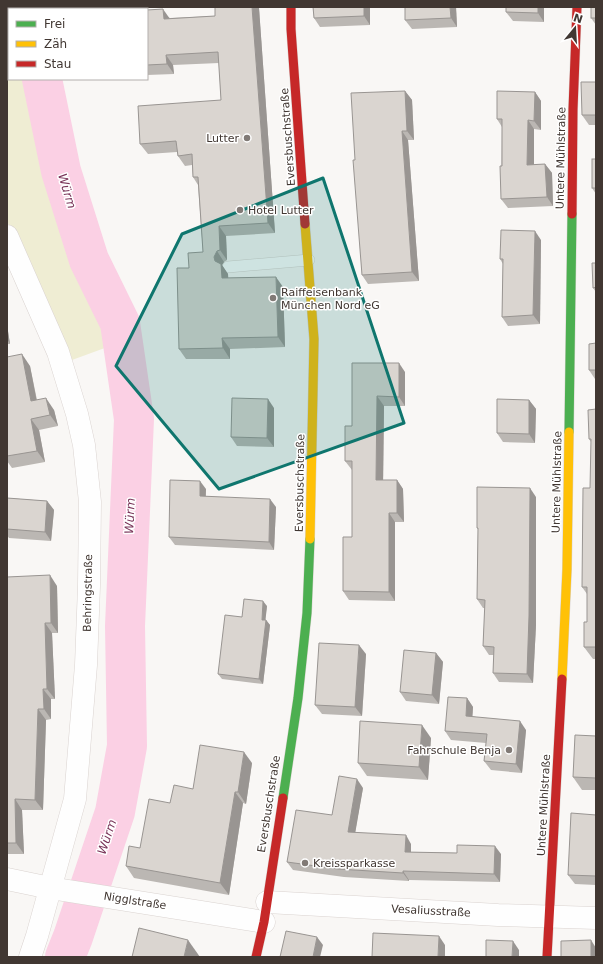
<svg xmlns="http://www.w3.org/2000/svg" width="603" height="964" viewBox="0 0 603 964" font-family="'DejaVu Sans',sans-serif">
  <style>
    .green { fill: #efedd3 }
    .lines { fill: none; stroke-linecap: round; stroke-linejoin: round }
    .river { stroke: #fbd0e4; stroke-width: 40 }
    .lane-casing { stroke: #dad3d0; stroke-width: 12 }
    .street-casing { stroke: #dad3d0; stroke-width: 23 }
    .fast-casing { stroke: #dad3d0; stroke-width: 10 }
    .slow-casing { stroke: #dad3d0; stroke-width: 10 }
    .jam-casing { stroke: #dad3d0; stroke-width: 10 }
    .lane { stroke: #fefefe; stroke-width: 11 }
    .street { stroke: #fefefe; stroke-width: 22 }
    .fast { stroke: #4caf50; stroke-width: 9 }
    .slow { stroke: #ffc107; stroke-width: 9 }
    .jam { stroke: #c62828; stroke-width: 9 }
    .wall { fill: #bbb7b3 }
    .shaded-wall { fill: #999592 }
    .building { fill: #dad5d0; stroke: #999592 }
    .marked { fill: #0f766e; fill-opacity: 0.2; stroke: #0f766e; stroke-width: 3; stroke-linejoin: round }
    .poi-dot { fill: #817a76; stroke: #fff; stroke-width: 1.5 }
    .labels { text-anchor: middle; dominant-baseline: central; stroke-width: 3; stroke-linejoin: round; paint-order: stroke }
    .street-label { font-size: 11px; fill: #413732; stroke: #fff }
    .poi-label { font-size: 11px; fill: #413732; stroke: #fff; text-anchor: start }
    .water-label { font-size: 12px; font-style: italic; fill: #793459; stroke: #fff }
  </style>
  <rect width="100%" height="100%" fill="#f9f7f5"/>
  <polygon class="green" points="7,7 9,7 10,9 9,9 9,79 31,79 34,88 52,192 77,276 113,345 72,360 7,221"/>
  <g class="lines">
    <g class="river">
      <polyline points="25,7 25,9"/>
      <polyline points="42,79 61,171 89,260 120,323 134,419 125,626 127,746 115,812 73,937 65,957"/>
    </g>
    <g class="lane-casing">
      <polyline id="lane" points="228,267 309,260"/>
    </g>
    <g class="street-casing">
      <g id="street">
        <polyline points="7,236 58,352 77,414 84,445 90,502 89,586 86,665 75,799 37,936 30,957"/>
        <polyline points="7,879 50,888 264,922"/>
        <polyline points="267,902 498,915 596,918"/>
      </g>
    </g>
    <g class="fast-casing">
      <g id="fast">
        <polyline points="569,432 572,214"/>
        <polyline points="283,798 298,698 307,613 310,539"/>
      </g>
    </g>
    <g class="slow-casing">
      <g id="slow">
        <polyline points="305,224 314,339 310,539"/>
        <polyline points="562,679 567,569 569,432"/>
      </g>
    </g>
    <g class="jam-casing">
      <g id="jam">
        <polyline points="291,7 291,29 305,224"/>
        <polyline points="572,214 573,109 577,7"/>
        <polyline points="256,957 264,922 283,798"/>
        <polyline points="547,957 562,679"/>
      </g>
    </g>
    <use href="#lane" class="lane"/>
    <use href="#street" class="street"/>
    <use href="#fast" class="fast"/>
    <use href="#slow" class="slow"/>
    <use href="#jam" class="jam"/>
  </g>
  <g class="wall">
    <polygon points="215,7 258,7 259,8 275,233 226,236 227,260 224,262 222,265 228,274 228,278 283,287 285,347 230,349 230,359 186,359 179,349 189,268 203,252 198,185 193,177 192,165 185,166 178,156 177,152 148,154 140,144 221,100 219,63 173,65 174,74 147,75 147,10 170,18 215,16"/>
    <polygon points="313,7 370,7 370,25 320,27 314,18"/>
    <polygon points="456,7 457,27 412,29 405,20"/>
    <polygon points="544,7 544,22 513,21 506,12"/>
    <polygon points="596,7 596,25 591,18"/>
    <polygon points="596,82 596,125 589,125 582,115"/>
    <polygon points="405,91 412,100 414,140 408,140 419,281 368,284 362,275 355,160"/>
    <polygon points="535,92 541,101 541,130 534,129 534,165 545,164 552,173 553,206 508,208 501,199 502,127 497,119"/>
    <polygon points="596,159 596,194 592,188"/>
    <polygon points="541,240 540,324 508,326 502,317 503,264 500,259"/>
    <polygon points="596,263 596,292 593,288"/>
    <polygon points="7,325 10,344 7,344"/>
    <polygon points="596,343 596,379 595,379 589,370"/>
    <polygon points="7,357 30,366 37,400 54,410 58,426 39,430 45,462 12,468 7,461"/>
    <polygon points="352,363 405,372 405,406 384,406 383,480 397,480 403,489 404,522 395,522 395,601 349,600 343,591 352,537 352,470 345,461 352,426"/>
    <polygon points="529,400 536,409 535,443 503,442 497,433"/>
    <polygon points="274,408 274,447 237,446 231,437"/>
    <polygon points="596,409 596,659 593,659 584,647 587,622 587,594 582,587 590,488 591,442 589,439"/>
    <polygon points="206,489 206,496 276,507 274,550 175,545 169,537"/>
    <polygon points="536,497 536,625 533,683 499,682 493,673 494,655 489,655 483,646 485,608 483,608 477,599 478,529 477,528"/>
    <polygon points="7,498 47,501 54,510 51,541 9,538 7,535"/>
    <polygon points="7,577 57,586 58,633 52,633 55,699 51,699 51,719 46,720 43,810 22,810 24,854 7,854"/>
    <polygon points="267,606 265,620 266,620 270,625 263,684 222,679 218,674 242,617"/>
    <polygon points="436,653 443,662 439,704 406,701 400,692"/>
    <polygon points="366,654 362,716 322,714 315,705"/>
    <polygon points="467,698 473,707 472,716 526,730 522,773 491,770 484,761 486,743 451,740 445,731"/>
    <polygon points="596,736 596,790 582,790 573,777"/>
    <polygon points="431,738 428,780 367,776 358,763"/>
    <polygon points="252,763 246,804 243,803 229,895 134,878 126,866 140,848 170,803 193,789"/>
    <polygon points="363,788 355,832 411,844 411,852 501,854 500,882 409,880 409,881 344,877 293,870 287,862 332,815"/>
    <polygon points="596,815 596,885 575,884 568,875"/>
  </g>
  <g class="shaded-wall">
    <polygon points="252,7 258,7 259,8 275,233 268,223"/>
    <polygon points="364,7 370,7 370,25 364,16"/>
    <polygon points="450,7 456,7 457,27 451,18"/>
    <polygon points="538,7 544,7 544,22 538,13"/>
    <polygon points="163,9 170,19 164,19"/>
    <polygon points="166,55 173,65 174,74 167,64"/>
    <polygon points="405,91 412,100 414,140 407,131"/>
    <polygon points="535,92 541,101 541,130 534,121"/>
    <polygon points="528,120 534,129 534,174 527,165"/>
    <polygon points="402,131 408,140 419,281 412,272"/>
    <polygon points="545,164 552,173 553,206 547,197"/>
    <polygon points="219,226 226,236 227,260 220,250"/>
    <polygon points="535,231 541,240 540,324 533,315"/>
    <polygon points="217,251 224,262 222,265 228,274 229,288 222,278 214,257"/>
    <polygon points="276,277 283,287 285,347 278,337"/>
    <polygon points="7,325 10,344 7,339"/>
    <polygon points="222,338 230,349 230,359 223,348"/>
    <polygon points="22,354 30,366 39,413 31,401"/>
    <polygon points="399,363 405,372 405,406 399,397"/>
    <polygon points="377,396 384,406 383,489 376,480"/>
    <polygon points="46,398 54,410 58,426 50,415"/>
    <polygon points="268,399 274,408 274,447 267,438"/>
    <polygon points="529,400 536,409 535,443 529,434"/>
    <polygon points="31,419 39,430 45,462 37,451"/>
    <polygon points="397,480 403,489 404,522 397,513"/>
    <polygon points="200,481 206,489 205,504 200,496"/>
    <polygon points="530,488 536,497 536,625 533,683 527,674"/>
    <polygon points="270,499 276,507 274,550 269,542"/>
    <polygon points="47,501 54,510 51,541 45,532"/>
    <polygon points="389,513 395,522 395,601 389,592"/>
    <polygon points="50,575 57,586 58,633 51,623"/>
    <polygon points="263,601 267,606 265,624 262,620"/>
    <polygon points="266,620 270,625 263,684 259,679"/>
    <polygon points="45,623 52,633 55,699 47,689"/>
    <polygon points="359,645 366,654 362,716 355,707"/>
    <polygon points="436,653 443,662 439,704 432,695"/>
    <polygon points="43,689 51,699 51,719 44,709"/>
    <polygon points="467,698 473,707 472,725 466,716"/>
    <polygon points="38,709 46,720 43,810 35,800"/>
    <polygon points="520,721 526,730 522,773 516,764"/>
    <polygon points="422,725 431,738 428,780 419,767"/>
    <polygon points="244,752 252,763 246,804 238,792"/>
    <polygon points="357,779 363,788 354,840 348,832"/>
    <polygon points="235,792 243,803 229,895 220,883"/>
    <polygon points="15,799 22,810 24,854 16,843"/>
    <polygon points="406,835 411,844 411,860 405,852"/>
    <polygon points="495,846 501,854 500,882 494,874"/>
    <polygon points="403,871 409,880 409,881 403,873"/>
    <polygon points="439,936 445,945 445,957 438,957"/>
    <polygon points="317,937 323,945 320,957 313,957"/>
    <polygon points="188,940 200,957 184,957"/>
    <polygon points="591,940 596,948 596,957 591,957"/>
    <polygon points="513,941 519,950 519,957 512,957"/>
  </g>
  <g class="building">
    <polygon points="215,7 252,7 268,223 219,226 220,250 217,251 214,257 215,261 221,264 222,278 276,277 278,337 222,338 223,348 179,349 177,268 189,268 188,253 203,252 198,177 193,177 192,154 178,156 176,141 140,144 138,106 221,100 218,52 166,55 167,64 147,65 147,10 163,9 164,19 215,16"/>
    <polygon points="313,7 364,7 364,16 314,18"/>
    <polygon points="405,7 450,7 451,18 405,20"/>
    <polygon points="506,7 538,7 538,13 506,12"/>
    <rect x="591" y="7" width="5" height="11"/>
    <polygon points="581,82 596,82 596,115 582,115"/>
    <polygon points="405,91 407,131 402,131 412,272 362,275 353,160 355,160 351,93"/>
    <polygon points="497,91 535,92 534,121 528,120 527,165 545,164 547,197 501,199 500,166 502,166 502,119 497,119"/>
    <rect x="592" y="159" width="4" height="29"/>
    <polygon points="501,230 535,231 533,315 502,317 503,259 500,259"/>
    <polygon points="592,263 596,263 596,287 593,288"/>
    <polygon points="596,343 596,370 589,370 589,344"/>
    <polygon points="22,354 31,401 46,398 50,415 31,419 37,451 7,456 7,357"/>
    <polygon points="352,363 399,363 399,397 377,396 376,480 397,480 397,513 389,513 389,592 343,591 343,537 352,537 352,461 345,461 345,426 352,426"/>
    <polygon points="232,398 268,399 267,438 231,437"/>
    <polygon points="497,399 529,400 529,434 497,433"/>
    <polygon points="596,409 596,647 584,647 584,622 587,622 587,587 582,587 583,488 590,488 591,439 589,439 588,410"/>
    <polygon points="170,480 200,481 200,496 270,499 269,542 169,537"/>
    <polygon points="477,487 530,488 529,616 527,674 493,673 494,647 483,646 485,600 477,599 478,528 477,528"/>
    <polygon points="7,498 47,501 45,532 7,529"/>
    <polygon points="50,575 51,623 45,623 47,689 43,689 44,709 38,709 35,800 15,799 16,843 7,843 7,577"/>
    <polygon points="244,599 263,601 262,620 266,620 259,679 218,674 225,615 242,617"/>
    <polygon points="319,643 359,645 355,707 315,705"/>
    <polygon points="404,650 436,653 432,695 400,692"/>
    <polygon points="448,697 467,698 466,716 520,721 516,764 484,761 487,734 445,731"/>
    <polygon points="360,721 422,725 419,767 358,763"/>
    <polygon points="575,735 596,736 596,778 573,777"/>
    <polygon points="200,745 244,752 238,792 235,792 220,883 126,866 129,846 140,848 149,799 170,803 174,785 193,789"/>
    <polygon points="339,776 357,779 348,832 406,835 405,852 457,853 457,845 495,846 494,874 403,871 403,873 338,869 287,862 296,810 332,815"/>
    <polygon points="571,813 596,815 596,876 568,875"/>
    <polygon points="139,928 188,940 184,957 132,957"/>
    <polygon points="286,931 317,937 313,957 280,957"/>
    <polygon points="373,933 439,936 438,957 372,957"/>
    <polygon points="486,940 513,941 512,957 486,957"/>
    <polygon points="591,940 591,957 561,957 561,941"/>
  </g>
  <path class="marked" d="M323 178 404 423 219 489 116 366 182 234Z"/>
  <g class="poi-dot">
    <circle cx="247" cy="138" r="4"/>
    <circle cx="240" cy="210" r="4"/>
    <circle cx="273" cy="298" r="4"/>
    <circle cx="509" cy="750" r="4"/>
    <circle cx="305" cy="863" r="4"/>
  </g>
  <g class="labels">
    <g class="street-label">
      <text transform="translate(288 137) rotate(-94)">Eversbuschstraße</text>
      <text transform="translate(561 158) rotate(-89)">Untere Mühlstraße</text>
      <text transform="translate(557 482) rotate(-89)">Untere Mühlstraße</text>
      <text transform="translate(300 483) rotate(-89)">Eversbuschstraße</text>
      <text transform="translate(88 593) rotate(-89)">Behringstraße</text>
      <text transform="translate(269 804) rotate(-81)">Eversbuschstraße</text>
      <text transform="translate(544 805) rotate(-87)">Untere Mühlstraße</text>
      <text transform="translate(135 901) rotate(9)">Nigglstraße</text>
      <text transform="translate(431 911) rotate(3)">Vesaliusstraße</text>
    </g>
    <g class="poi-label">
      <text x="239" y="138" text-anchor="end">Lutter</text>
      <text x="248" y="210">Hotel Lutter</text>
      <text x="281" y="292">Raiffeisenbank<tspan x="281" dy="13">München Nord eG</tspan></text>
      <text x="501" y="750" text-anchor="end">Fahrschule Benja</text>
      <text x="313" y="863">Kreissparkasse</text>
    </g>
    <g class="water-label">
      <text transform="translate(67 191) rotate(73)">Würm</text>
      <text transform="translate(130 516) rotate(-87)">Würm</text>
      <text transform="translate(107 837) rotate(-71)">Würm</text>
    </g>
  </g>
  <rect width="603" height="964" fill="none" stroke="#413732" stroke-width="16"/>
  <rect x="8" y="8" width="140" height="72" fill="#ffffff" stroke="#b3afad"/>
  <rect x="16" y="21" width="20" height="6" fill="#4caf50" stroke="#b3afad"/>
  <text x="44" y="28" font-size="12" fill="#413732">Frei</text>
  <rect x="16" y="41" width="20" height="6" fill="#ffc107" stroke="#b3afad"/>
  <text x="44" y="48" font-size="12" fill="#413732">Zäh</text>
  <rect x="16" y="61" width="20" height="6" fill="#c62828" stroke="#b3afad"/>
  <text x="44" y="68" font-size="12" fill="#413732">Stau</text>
  <g transform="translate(575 28) rotate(18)" stroke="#ffffff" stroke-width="3" paint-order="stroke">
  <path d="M0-3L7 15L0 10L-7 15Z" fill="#413732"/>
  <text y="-6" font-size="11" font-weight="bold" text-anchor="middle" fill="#413732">N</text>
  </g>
</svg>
